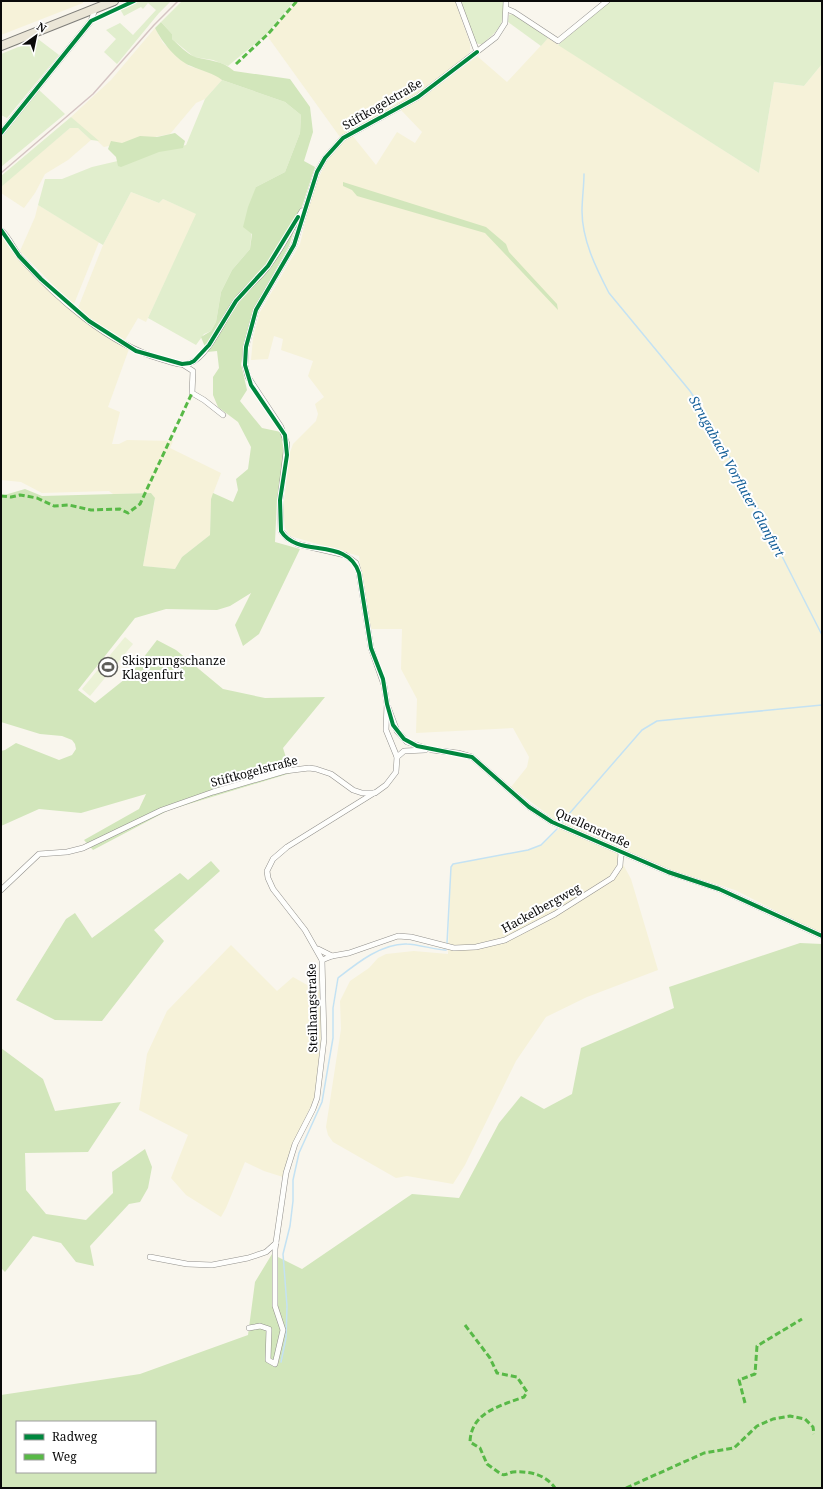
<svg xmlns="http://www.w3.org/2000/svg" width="823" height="1489" viewBox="0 0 823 1489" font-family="'Noto Serif',serif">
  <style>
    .farmland { fill: #f6f2d9 }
    .green { fill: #e1eecd }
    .forest { fill: #d2e6bb; fill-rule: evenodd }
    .pitch { fill: #ebf2d6 }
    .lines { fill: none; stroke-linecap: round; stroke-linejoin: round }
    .stream { stroke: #c4e2f3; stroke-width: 1.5 }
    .minor-casing { stroke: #92908c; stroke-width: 6 }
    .primary-casing { stroke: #7f7e7a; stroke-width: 10 }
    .minor { stroke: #fefefc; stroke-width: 5 }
    .primary { stroke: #ebe6d7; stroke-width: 8 }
    .rail { stroke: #d5c4c3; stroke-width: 1.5 }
    .quiet { stroke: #58b947; stroke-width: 3; stroke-dasharray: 6 3; stroke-linecap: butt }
    .cycleway-casing { stroke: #fff; stroke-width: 6 }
    .cycleway { stroke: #00873e; stroke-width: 4 }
    .labels { text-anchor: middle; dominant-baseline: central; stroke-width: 4; stroke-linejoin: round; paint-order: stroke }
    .street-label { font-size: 12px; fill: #0a0a0a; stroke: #fff }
    .poi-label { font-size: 12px; fill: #0a0a0a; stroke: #fff; text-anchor: start }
    .water-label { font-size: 13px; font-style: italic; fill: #166099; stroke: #fff }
  </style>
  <rect width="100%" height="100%" fill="#f9f6ed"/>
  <g class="farmland">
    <polygon points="1,1 83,1 83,3 1,35"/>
    <polygon points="299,1 455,1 470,43 470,51 467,57 415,96 362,124 340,137 268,37 287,12"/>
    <polygon points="155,28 163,43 189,66 215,74 222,80 205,99 196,103 170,134 104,147 71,117 111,80"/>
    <polygon points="548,38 759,173 774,82 804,86 822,64 822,933 813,930 735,890 668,869 554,819 511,787 527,767 529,757 513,728 416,733 417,699 401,669 402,629 369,629 359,556 290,536 285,528 283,512 289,455 293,444 316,421 318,414 315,404 324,397 308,376 313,361 281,350 283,339 274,336 268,359 251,360 253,338 260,312 300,244 312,193 327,160 343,142 352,135 376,165 397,132 415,143 422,132 401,110 423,97 477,56 507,82"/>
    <polygon points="74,127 78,128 91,140 68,160 45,174 35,193 24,208 1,193 1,187 8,180 70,128"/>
    <polygon points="131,192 159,203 163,199 197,214 146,322 138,318 125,340 90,319 78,308 103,245"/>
    <polygon points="38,205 99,242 74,304 55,287 20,251 35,217"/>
    <polygon points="1,233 16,255 88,323 129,349 108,407 120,412 112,444 119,444 127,440 173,441 170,448 221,473 211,499 210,535 182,557 175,569 143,566 155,499 151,493 113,494 109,491 42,493 21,482 1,480"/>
    <polygon points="560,828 617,853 631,879 658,970 587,997 546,1017 516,1061 465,1165 453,1184 407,1176 396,1178 333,1142 328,1135 326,1127 341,1029 340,1001 350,981 369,968 378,958 386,954 414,951 448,954 451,867 453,864 528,850 541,845"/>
    <polygon points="231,945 277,991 293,977 316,990 320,990 322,1045 315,1097 291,1149 283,1177 264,1171 245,1162 226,1208 221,1217 186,1195 171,1178 188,1135 139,1110 147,1054 167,1011"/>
  </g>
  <g class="green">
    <polygon points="137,1 171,1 159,13 117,64 104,52 116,39 106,30 120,23 133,35 156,10 148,3 143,9 141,7 124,16 120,9"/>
    <polygon points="182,1 294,1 267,34 228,66 213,60 194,57 172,39 172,34 161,22"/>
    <path d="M461 1H504C506 23 498 31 482 44H478L475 41Z"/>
    <polygon points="610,1 822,1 822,64 804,86 774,82 759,173 558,45"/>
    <polygon points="513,14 548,38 541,46 508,22 509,15"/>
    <polygon points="38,39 59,55 7,118 1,115 1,54"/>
    <polygon points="222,80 285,102 301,115 300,133 285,172 256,187 250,249 232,270 221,292 216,322 211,331 204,334 196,345 148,318 196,214 163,199 159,203 131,192 103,245 38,205 45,179 62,179 92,167 186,145 205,99"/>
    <polygon points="39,90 65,114 1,167 1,137"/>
    <polygon points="71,117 99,141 91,140 78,128 70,128 1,187 1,176"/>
  </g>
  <g class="forest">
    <path d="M161 22 172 34V39C179 45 187 54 195 57 209 61 222 60 234 71L290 79 310 107 313 132 304 161 315 167 289 246 255 307 241 364 247 390 240 401 262 428 281 432 284 452 277 499 275 542 300 549 259 634 243 646 235 625 251 593 230 606 217 610 166 609 135 618 78 690 95 703 130 675 157 640 176 650 223 689 265 698 325 697 283 748 291 773 169 810 93 850 84 840 139 809 146 794 81 813 39 809 1 826V751L5 750 16 743 59 760 72 755 76 749 75 744 72 740 62 736 40 734 1 722V496L25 489 42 496 151 493 155 498 143 566 175 569 182 557 210 535 211 499 213 493 233 502 238 490 236 479 248 469 251 447 238 422 218 407 213 395V377L219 368 217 351 207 352 201 337 211 331 216 322 221 292 232 270 250 249 252 234 243 227 248 207 256 187 285 172 300 133 301 115 285 102 222 80C213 73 202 71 191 66 177 61 162 42 155 28Z"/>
    <polygon points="175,133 185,141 183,148 159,152 121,167 118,166 116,157 108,149 111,141 122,143 140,136 157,137"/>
    <polygon points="343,182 486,227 506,244 509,252 557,304 558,310 485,233 357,196 352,190 343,186"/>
    <polygon points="211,861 220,871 154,930 164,941 102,1021 55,1020 16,1000 66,919 75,913 92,938 180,873 188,880"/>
    <path d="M800 943 822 944V1488H1V1395L140 1374 248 1335 255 1282 272 1254 302 1269 412 1194 459 1198 499 1123 521 1096 544 1109 572 1094 581 1048 674 1008 669 987ZM17 1422H155V1472H17Z"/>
    <polygon points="1,1048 43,1079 55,1111 121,1102 88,1152 25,1153 26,1190 46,1214 86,1220 113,1193 112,1172 145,1149 152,1167 148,1188 140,1202 129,1204 90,1246 94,1266 76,1262 61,1243 33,1236 5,1272 1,1268"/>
  </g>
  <polygon class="pitch" points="125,637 133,644 90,696 82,689"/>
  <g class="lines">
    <g class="stream">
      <path d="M584 174C584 186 582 199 582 211 582 240 596 268 609 293L690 391 712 425 755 503 822 635"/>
      <polyline points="562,822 642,730 657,721 822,705"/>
      <polyline points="447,943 451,867 453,864 528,850 541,845 557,829"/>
      <path d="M281 1362 286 1338 287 1306 283 1254 290 1226 293 1201V1180L299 1153 322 1102 333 1038V1008L338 978C357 963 382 943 407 944 416 944 442 951 446 950"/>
    </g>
    <g class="minor-casing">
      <g id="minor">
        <polyline points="458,1 477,52"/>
        <polyline points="507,9 514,12 558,41 607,1"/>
        <polyline points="1,133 91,21 95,9"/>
        <path d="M1 230C9 237 13 248 20 257 56 298 108 344 161 359 169 361 181 367 190 363 208 357 225 316 236 301 246 288 260 278 269 265 282 248 291 229 302 211"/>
        <polyline points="182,364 193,371 192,393 204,400 223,415"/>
        <polyline points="388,707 397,731 407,742 432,750 458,753 472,757 529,807 552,822 668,872 719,889 822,936"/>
        <polyline points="397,757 404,751 425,750"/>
        <polyline points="1,890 39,854 67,852 83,848 162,810 213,792 285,771 309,768 316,769 331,774 353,790 362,793 375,793 386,785 396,772 397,757 386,730 387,704 384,685 371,648 359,573 356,563 345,555 297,544 287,538 281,531 280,500 287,444 281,427 248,377 245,365 246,347 256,310 294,245 317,172 325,158 343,138 418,97 496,37 505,23 506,1"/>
        <polyline points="318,949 332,956"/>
        <polyline points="322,960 332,956 349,953 398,936 411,937 454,948 476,947 505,940 555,914 612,878 620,866 621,852"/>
        <polyline points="150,1257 187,1264 212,1265 248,1258 266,1252 276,1243"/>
        <polyline points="249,1328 260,1326 269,1329 268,1360 275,1364 283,1330 275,1306 275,1249 286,1173 295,1144 313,1109 317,1098 324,1039 322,960 305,930 273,889 268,878 267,871 273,859 287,847 374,793"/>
      </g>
    </g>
    <g class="primary-casing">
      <polyline id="primary" points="1,46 114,1"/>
    </g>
    <use href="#minor" class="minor"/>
    <use href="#primary" class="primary"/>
    <polyline class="rail" points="1,173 93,94 154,25 178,1"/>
    <g class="quiet">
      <polyline points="236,64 268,34 297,1"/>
      <polyline points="1,496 11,497 20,495 37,498 54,506 69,505 91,510 120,509 128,513 140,504 192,393"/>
      <path d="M465 1325 490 1358 497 1373 517 1377 527 1392 524 1397C500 1406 471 1412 470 1442L480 1448 487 1464 501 1474C505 1476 508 1473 513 1472 529 1471 545 1474 555 1488"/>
      <polyline points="745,1403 739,1380 755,1374 757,1346 802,1319"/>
      <polyline points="626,1488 704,1453 734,1448 757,1426 773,1419 790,1416 805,1419 813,1427 814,1434"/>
    </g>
    <g class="cycleway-casing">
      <g id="cycleway">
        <path d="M477 52 418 97 343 138 325 158 317 172 294 245 256 310 246 347 245 365 251 385 285 435 287 455 280 500 281 531C298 559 347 536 359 573L371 648 383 679 387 704 393 725 404 739 417 746 472 757 529 807 552 822 668 872 719 889 822 936"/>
        <polyline points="1,133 91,21 134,1"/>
        <polyline points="1,230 19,256 41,279 89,321 136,351 182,364 190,363 194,361 209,345 236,301 268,266 298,217"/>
      </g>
    </g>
    <use href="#cycleway" class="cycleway"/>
  </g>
  <defs>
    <g id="stadium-ring" transform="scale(1)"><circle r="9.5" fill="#fff" stroke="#5e5d59" stroke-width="1.5"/><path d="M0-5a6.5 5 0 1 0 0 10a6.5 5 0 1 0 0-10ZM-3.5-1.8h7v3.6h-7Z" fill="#5e5d59"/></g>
  </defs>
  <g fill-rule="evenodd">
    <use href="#stadium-ring" x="108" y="667"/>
  </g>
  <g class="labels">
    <g class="street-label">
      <text transform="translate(382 104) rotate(-30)">Stiftkogelstraße</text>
      <text transform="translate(254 771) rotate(-15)">Stiftkogelstraße</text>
      <text transform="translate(593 828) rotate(24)">Quellenstraße</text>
      <text transform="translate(541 908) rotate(-29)">Hackelbergweg</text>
      <text transform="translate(312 1008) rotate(-91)">Steilhangstraße</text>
    </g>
    <g class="poi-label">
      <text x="122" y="660">Skisprungschanze<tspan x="122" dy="14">Klagenfurt</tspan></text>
    </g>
    <g class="water-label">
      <text transform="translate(737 476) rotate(61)">Strugabach Vorfluter Glanfurt</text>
    </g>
  </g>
  <rect width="823" height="1489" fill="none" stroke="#0a0a0a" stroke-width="4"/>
  <rect x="16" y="1421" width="140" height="52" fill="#ffffff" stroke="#9d9d9d"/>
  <rect x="24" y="1434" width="20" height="6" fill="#00873e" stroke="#9d9d9d"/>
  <text x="52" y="1441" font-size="12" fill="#0a0a0a">Radweg</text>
  <rect x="24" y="1454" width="20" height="6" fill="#58b947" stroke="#9d9d9d"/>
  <text x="52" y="1461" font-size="12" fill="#0a0a0a">Weg</text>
  <g transform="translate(36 36) rotate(33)" stroke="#ffffff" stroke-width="3" paint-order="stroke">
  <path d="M0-3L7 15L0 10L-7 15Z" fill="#0a0a0a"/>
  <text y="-6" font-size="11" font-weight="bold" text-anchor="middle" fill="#0a0a0a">N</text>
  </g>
</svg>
